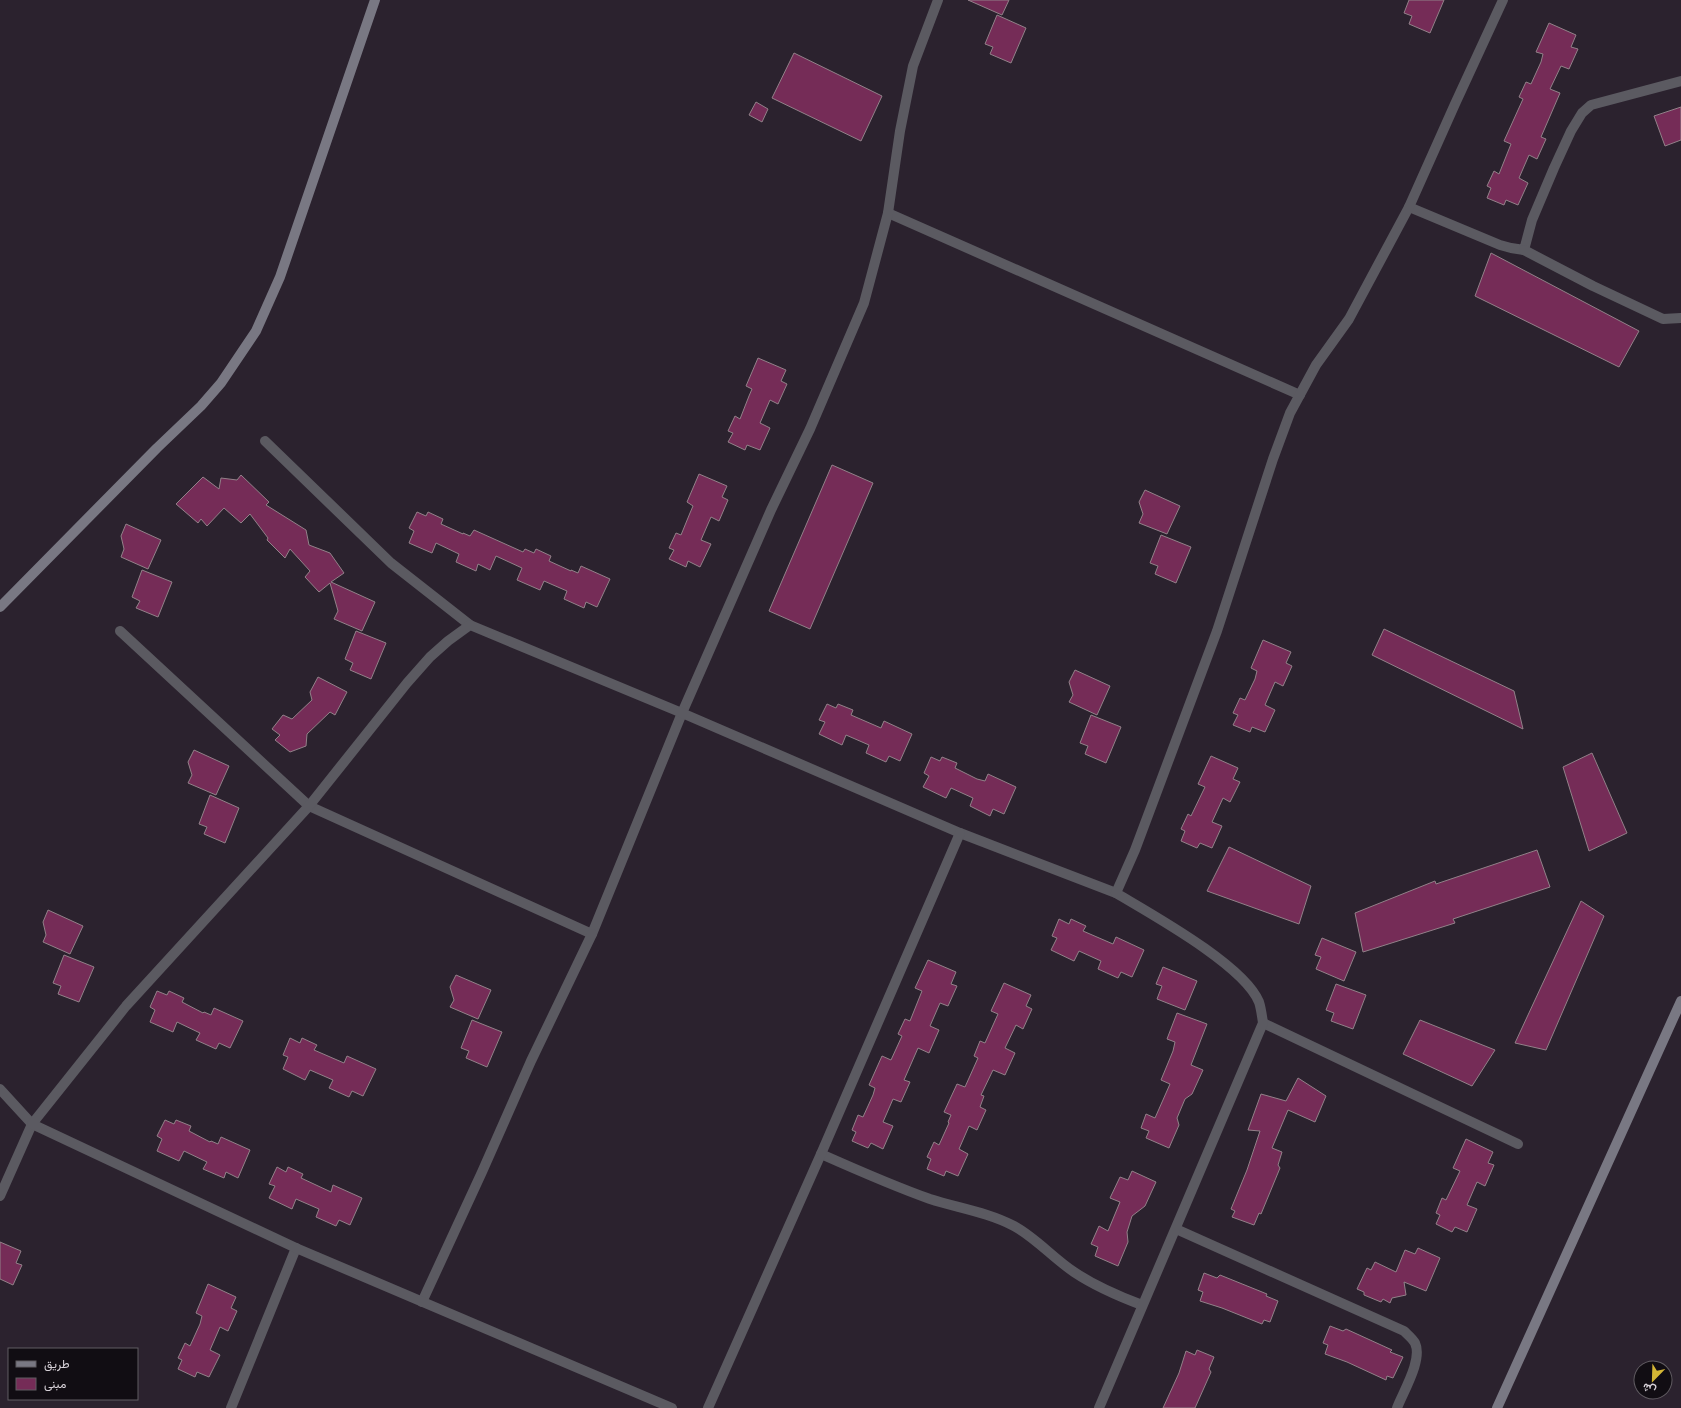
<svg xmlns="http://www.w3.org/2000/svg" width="1681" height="1408" viewBox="0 0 1681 1408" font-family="'PT Sans Narrow',Vazirmatn,sans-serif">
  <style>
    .building { fill: #752c57; stroke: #928189 }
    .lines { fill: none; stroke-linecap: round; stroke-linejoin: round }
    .street { stroke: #5b5a61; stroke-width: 10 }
    .secondary { stroke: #797883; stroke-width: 10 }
  </style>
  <rect width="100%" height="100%" fill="#2b222e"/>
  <g class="building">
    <polygon points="968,0 1009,0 1002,15"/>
    <polygon points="1409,0 1444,0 1430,33 1409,24 1412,16 1404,13"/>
    <polygon points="997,15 1026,28 1011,63 990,54 993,47 985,44"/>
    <polygon points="1549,23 1576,35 1571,47 1578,49 1569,69 1561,66 1550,89 1560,93 1541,137 1546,139 1537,159 1529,155 1519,178 1528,183 1518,205 1506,200 1504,205 1487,198 1491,188 1487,186 1494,171 1499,174 1511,144 1504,141 1523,99 1519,97 1526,82 1531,84 1541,62 1543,54 1536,52"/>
    <polygon points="794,53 882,96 861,141 772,98"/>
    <polygon points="756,102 768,109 762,122 749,115"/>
    <polygon points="1681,107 1681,140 1665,146 1654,116"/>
    <polygon points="1491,253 1639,331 1619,367 1475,296"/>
    <polygon points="758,358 786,370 781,381 787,384 778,404 770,400 760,423 770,428 760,450 747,445 745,450 728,442 733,433 728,431 735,416 740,419 749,396 752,389 746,386"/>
    <polygon points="832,465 873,483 810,629 769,611"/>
    <polygon points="699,474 727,486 722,497 728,500 719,521 711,517 701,540 711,544 700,567 688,561 686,567 669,559 674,550 669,548 676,533 681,535 690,513 693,506 687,502"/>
    <polygon points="241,475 269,502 266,505 306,530 309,545 330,553 344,573 331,582 375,602 362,631 334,619 338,611 330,583 319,592 305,577 310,571 290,549 285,558 267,540 268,538 250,514 241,523 224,508 207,526 201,519 198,523 176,504 203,477 219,489 221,478 237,480"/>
    <polygon points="1145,490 1180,506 1167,534 1139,523 1143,514 1139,502"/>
    <polygon points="417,512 426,516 428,512 443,519 441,524 463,534 463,533 470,536 474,530 523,552 525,549 534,553 536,549 551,556 549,561 571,571 571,570 578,573 581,566 610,579 597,607 586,602 584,608 564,599 567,591 544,581 540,590 517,580 522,568 496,556 490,570 478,564 476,571 456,562 459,554 436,543 432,553 409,543 414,531 409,528"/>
    <polygon points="126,524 161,540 148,569 121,557 124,549 121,536"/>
    <polygon points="1161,535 1191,547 1176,583 1155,574 1158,566 1150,563"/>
    <polygon points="142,570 172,582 158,617 136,608 140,601 132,597"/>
    <polygon points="1384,629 1514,691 1523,729 1372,655"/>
    <polygon points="356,631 386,643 371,679 350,670 353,663 345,659"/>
    <polygon points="1263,640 1291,652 1286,663 1292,666 1283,686 1275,682 1265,705 1275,710 1265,732 1252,727 1250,732 1233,725 1238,715 1233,713 1240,698 1245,700 1255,679 1257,671 1251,668"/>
    <polygon points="1075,670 1110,686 1097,715 1069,702 1073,695 1069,682"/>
    <polygon points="318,677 347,692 335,715 330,712 307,734 306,746 290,752 275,740 280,735 272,729 283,715 292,719 312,700 310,692"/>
    <polygon points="827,704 836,708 838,704 853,710 851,715 881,728 884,721 912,734 900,761 889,756 886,762 866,753 869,745 846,735 842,745 819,734 825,722 819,720"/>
    <polygon points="1091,715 1121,727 1106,763 1085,754 1088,746 1080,743"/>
    <polygon points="194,750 229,766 216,795 188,783 192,775 188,762"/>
    <polygon points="1592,753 1627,833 1589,851 1563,767"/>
    <polygon points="1211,756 1238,768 1233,779 1240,782 1230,802 1223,798 1212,822 1222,826 1212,848 1200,843 1197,848 1181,841 1185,831 1181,829 1188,814 1191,816 1205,787 1198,784"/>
    <polygon points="931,757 940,761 942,757 957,763 955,768 977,779 985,781 988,774 1016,787 1004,814 993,809 990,816 970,806 973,798 951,788 946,798 923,787 929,776 924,773"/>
    <polygon points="210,795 239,808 225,843 204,834 207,827 199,824"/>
    <polygon points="1229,847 1311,886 1299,924 1207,891"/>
    <polygon points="1537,850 1550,887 1453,919 1455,923 1363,952 1355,913 1435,881 1436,884"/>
    <polygon points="1581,901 1604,916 1546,1050 1515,1043"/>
    <polygon points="48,910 83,926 70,954 43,942 46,935 43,922"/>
    <polygon points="1059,919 1069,924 1071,919 1086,926 1083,931 1113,944 1116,937 1144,950 1132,977 1121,972 1118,978 1098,969 1101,961 1079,951 1074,961 1051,950 1057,938 1052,936"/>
    <polygon points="1322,938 1356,952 1344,981 1316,969 1321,957 1315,955"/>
    <polygon points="64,955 94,967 79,1002 58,994 61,986 53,983"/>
    <polygon points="928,960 956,972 951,984 957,986 948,1006 940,1003 930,1026 939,1030 929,1053 918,1048 904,1080 910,1082 901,1102 893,1099 883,1122 893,1126 883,1149 871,1143 868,1148 852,1141 856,1132 852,1130 858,1115 863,1117 873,1095 875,1088 869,1085 882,1056 891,1060 902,1036 898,1034 905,1019 910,1021 922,991 915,988"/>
    <polygon points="1163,967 1197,981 1185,1010 1157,999 1162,986 1156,984"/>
    <polygon points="456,975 491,990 478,1019 450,1007 454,1000 450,987"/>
    <polygon points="1004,983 1031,995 1026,1006 1032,1009 1023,1029 1016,1025 1005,1048 1015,1053 1005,1075 993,1070 981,1095 984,1096 980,1107 986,1110 977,1130 969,1126 959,1149 968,1154 958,1176 946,1171 944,1176 927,1169 931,1159 927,1157 934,1142 939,1145 949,1123 948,1122 951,1115 944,1112 957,1084 965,1087 978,1058 974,1056 980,1041 985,1043 998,1014 991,1011"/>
    <polygon points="1336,984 1366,995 1353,1029 1331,1021 1334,1013 1326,1010"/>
    <polygon points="157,991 167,995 169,991 184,998 182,1002 203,1013 204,1012 211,1015 214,1008 243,1021 230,1048 219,1043 216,1049 196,1040 200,1033 177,1022 173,1032 150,1022 155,1010 150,1007"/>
    <polygon points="1177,1013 1207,1024 1191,1065 1203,1070 1192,1094 1185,1099 1177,1118 1179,1125 1169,1148 1146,1138 1149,1131 1141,1128 1146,1114 1155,1118 1170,1084 1161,1080 1173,1051 1175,1042 1167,1039"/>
    <polygon points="472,1020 502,1032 487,1067 466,1058 469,1051 461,1048"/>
    <polygon points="1420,1020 1495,1050 1472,1086 1403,1054"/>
    <polygon points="290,1038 300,1043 302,1038 317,1045 314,1050 344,1063 347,1056 376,1069 363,1096 352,1091 349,1097 329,1088 333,1080 310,1070 305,1080 283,1069 288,1057 283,1055"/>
    <polygon points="1298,1078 1326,1096 1315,1122 1288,1110 1272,1148 1282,1152 1278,1165 1280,1168 1261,1214 1259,1213 1254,1225 1232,1217 1235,1211 1231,1209 1247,1170 1260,1131 1248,1130 1261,1094 1286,1101"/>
    <polygon points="165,1120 174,1124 176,1120 191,1126 189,1131 210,1142 211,1141 218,1144 221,1137 250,1150 238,1178 226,1172 224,1178 203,1169 207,1162 184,1151 179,1161 157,1151 162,1139 157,1136"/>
    <polygon points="1466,1139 1493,1152 1488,1163 1494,1165 1485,1186 1477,1182 1467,1205 1477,1209 1467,1232 1455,1227 1452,1232 1436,1224 1440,1215 1436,1213 1442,1198 1446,1200 1460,1171 1453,1168"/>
    <polygon points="277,1167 286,1172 288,1167 303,1174 301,1178 331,1192 333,1185 362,1198 350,1225 339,1220 336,1226 316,1217 319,1209 296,1199 292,1209 269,1198 275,1186 269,1184"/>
    <polygon points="1132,1171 1156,1182 1145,1206 1132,1216 1127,1232 1128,1242 1118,1266 1095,1256 1098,1247 1091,1244 1099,1226 1108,1231 1120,1202 1110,1198 1120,1177 1128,1180"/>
    <polygon points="0,1242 21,1251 16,1263 22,1265 13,1285 0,1279"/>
    <polygon points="1418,1248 1440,1258 1426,1291 1404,1282 1406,1295 1392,1298 1390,1303 1383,1299 1381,1302 1364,1295 1364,1292 1357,1289 1367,1268 1371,1270 1375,1262 1396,1272 1405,1250 1415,1254"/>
    <polygon points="1204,1273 1217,1278 1220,1275 1267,1294 1266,1296 1278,1301 1270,1322 1264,1320 1262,1324 1222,1308 1200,1301 1203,1292 1198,1290"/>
    <polygon points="208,1284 236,1297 231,1308 237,1311 228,1331 220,1327 210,1350 220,1355 209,1377 197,1372 195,1377 178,1369 182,1360 178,1358 185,1343 190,1346 200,1324 202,1316 196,1313"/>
    <polygon points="1330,1326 1343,1331 1346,1329 1392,1350 1390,1352 1403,1357 1393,1378 1387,1376 1386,1380 1347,1362 1325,1354 1328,1345 1323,1343"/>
    <polygon points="1197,1350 1214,1357 1209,1369 1211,1372 1195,1408 1163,1408 1179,1373 1186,1351 1195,1355"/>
  </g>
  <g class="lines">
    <g class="street">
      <polyline points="1409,207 1500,245 1511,248 1524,250 1532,220 1554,168 1571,131 1582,113 1591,105 1681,81"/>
      <polyline points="888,213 1300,395"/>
      <polyline points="1524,250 1593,286 1663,319 1681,318"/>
      <polyline points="265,441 391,563 470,625"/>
      <polyline points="120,631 309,806 592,934 682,713 771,510 810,429 864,303 888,213 900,131 913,66 938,0"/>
      <polyline points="1263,1023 1518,1144"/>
      <polyline points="0,1089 32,1124 0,1196"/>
      <path d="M821 1154C857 1170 893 1186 930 1199 958 1208 987 1212 1014 1226 1036 1238 1053 1258 1074 1272 1095 1286 1118 1296 1142 1305"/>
      <path d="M1176 1229 1404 1331C1407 1334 1413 1339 1415 1343 1423 1360 1403 1392 1397 1408"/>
      <polyline points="422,1302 482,1172 531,1061 592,934"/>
      <polyline points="231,1408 296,1248"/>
      <polyline points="672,1408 296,1248 32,1124 126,1006 309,806 407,683 430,657 448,641 470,625 682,713 960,833 1116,893"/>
      <polyline points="708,1408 821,1154 960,833"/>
      <path d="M1099 1408 1263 1023C1262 1016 1261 1008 1259 1002 1244 965 1151 914 1116 893L1135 850 1217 631 1273 459 1290 413 1316 365 1349 319 1409 207 1455 104 1503 0"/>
    </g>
    <g class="secondary">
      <polyline points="0,607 157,448 201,406 221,383 256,331 280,277 375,0"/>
      <polyline points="1497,1408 1681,1001"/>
    </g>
  </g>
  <rect x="8" y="1348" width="130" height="52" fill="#110d13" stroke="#615c62"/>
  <rect x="16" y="1361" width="20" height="6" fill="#797883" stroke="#615c62"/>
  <text x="44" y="1368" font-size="12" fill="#d8d2d9">طريق</text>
  <rect x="16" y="1378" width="20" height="12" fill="#752c57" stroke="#615c62"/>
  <text x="44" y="1388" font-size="12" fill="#d8d2d9">مبنى</text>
  <g transform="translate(1653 1380) rotate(203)"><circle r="19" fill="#110d13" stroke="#615c62"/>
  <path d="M0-3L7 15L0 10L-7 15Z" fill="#d4b635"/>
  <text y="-6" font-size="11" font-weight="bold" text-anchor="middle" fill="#d8d2d9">ش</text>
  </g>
</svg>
